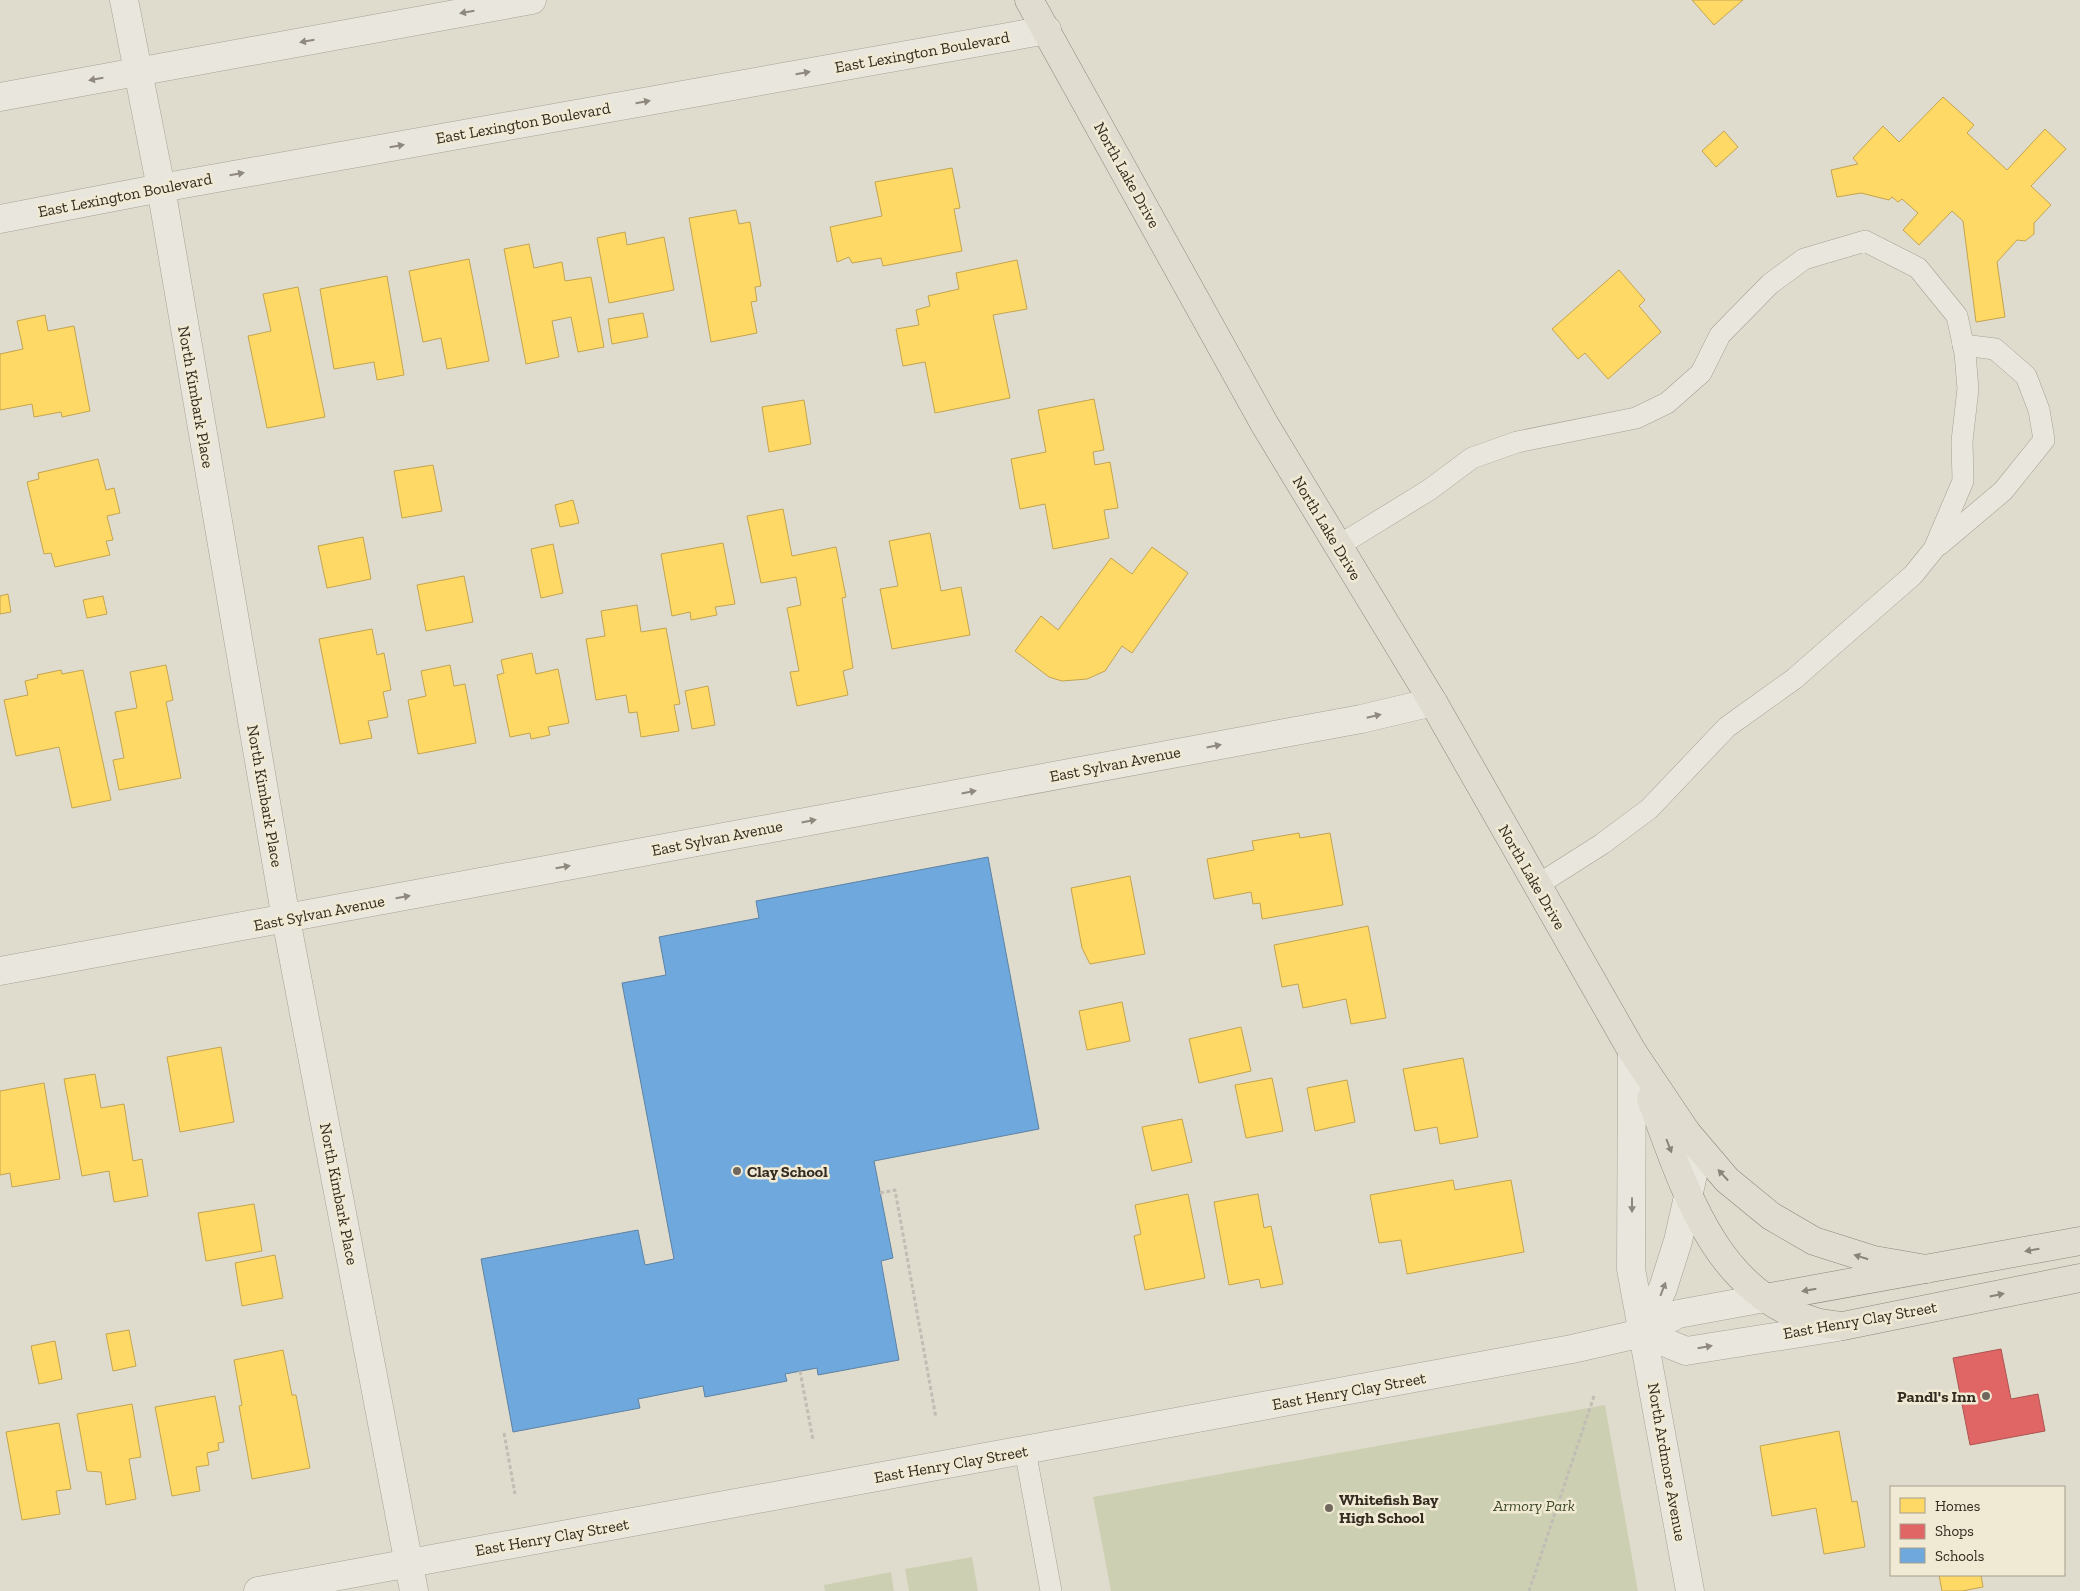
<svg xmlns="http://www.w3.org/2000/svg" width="2080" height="1591" viewBox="0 0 2080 1591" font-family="'Zilla Slab',serif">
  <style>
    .green { fill: #cdcfb2 }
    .homes { fill: #ffd966; stroke: #c2a451 }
    .shops { fill: #e06666; stroke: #ac5451 }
    .schools { fill: #6fa8dc; stroke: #5d82a4 }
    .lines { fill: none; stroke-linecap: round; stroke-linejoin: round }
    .service-casing { stroke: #a6a196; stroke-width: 22 }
    .minor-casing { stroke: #a6a196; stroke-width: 29 }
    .primary-casing { stroke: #8b867d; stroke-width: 29 }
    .path { stroke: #c1bdb5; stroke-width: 3; stroke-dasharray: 4 2.5; stroke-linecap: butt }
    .service { stroke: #e9e6dd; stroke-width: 21 }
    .minor { stroke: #e9e6dd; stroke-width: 28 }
    .primary { stroke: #e0ddd0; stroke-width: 28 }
    .oneway { fill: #8e887e }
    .oneway2 { fill: #8a8478 }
    .poi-dot { fill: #70685d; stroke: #f0ead4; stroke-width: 2 }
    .labels { text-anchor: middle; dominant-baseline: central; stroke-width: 5; stroke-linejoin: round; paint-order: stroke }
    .street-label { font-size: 16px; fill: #332a20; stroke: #f0ead4 }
    .poi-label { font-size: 16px; font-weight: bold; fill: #332a20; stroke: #f0ead4; text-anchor: start }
    .park-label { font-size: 16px; font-style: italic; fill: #414d29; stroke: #f0ead4 }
  </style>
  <rect width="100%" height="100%" fill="#e0dccd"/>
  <g class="green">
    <polygon points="1605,1405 1638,1591 1111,1591 1093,1497"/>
    <polygon points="972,1557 978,1591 909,1591 905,1569"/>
    <polygon points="891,1572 894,1591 825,1591 824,1585"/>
  </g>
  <g class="homes">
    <polygon points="1692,0 1743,0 1714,25"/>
    <polygon points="1943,97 1974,125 1967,133 2007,170 2045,129 2066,149 2031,186 2051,205 2034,223 2034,234 2025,241 2017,240 1997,262 2005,317 1976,322 1963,221 1952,211 1919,245 1903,230 1918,213 1902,199 1898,202 1892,197 1889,200 1861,193 1837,197 1831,170 1858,164 1853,158 1883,126 1899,142"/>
    <polygon points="1724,131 1738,147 1716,167 1702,151"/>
    <polygon points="952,168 960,208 954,209 962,251 883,266 881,258 852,263 849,257 837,262 830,227 882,216 875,182"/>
    <polygon points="736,210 739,224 750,222 761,286 755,287 757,301 751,302 757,333 711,342 689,218"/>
    <polygon points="625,232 627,245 664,237 674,290 609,303 597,238"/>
    <polygon points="529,244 534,268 562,262 565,281 591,277 604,347 578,352 571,317 552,321 559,357 526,364 504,249"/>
    <polygon points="469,259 489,361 447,369 441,338 423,342 409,271"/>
    <polygon points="1017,260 1027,309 993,315 1010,398 935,413 925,362 903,366 896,329 919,325 916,310 930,306 928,296 959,289 956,273"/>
    <polygon points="1619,270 1645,300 1639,306 1661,332 1608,379 1585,353 1578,359 1552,329"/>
    <polygon points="387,276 404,375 377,380 374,362 334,369 320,289"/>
    <polygon points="298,287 325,417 267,428 248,336 271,331 263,294"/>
    <polygon points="643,313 648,337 612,344 608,319"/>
    <polygon points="45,315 48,331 74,326 90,411 62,417 61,412 34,417 32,404 0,410 0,354 23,349 17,321"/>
    <polygon points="1094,399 1104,450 1093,452 1095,465 1110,462 1118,508 1104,510 1109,538 1053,549 1045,504 1020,509 1011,459 1046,452 1038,410"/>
    <polygon points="804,400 811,444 769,452 762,407"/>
    <polygon points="98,459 106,490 114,488 120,513 107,516 113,540 106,541 110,555 55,567 51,553 44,554 27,482 39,479 38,473"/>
    <polygon points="433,465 442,511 402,518 394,471"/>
    <polygon points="573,500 579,523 560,527 555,505"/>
    <polygon points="783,509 792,556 836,547 846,597 842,598 853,668 843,671 848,695 797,706 790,672 799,671 787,608 801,605 796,577 761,583 747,516"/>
    <polygon points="930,533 941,591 961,587 970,635 892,649 880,589 898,586 889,541"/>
    <polygon points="363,537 371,579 327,588 318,546"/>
    <polygon points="723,543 735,604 715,607 717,615 691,620 690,612 672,616 661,554"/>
    <polygon points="553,544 563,593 541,598 531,549"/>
    <polygon points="1152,547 1188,573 1132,653 1122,646 1105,671 1087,679 1062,681 1049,677 1015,651 1041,616 1058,630 1111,558 1132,574"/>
    <polygon points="464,576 473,622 426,631 417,585"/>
    <polygon points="8,594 11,612 0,614 0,596"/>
    <polygon points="103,596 107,614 87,618 83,600"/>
    <polygon points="637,605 641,632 666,628 680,704 674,705 679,731 641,737 637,712 629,713 626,695 596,700 586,639 605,636 601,611"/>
    <polygon points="372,629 377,655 384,653 391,690 383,692 388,717 368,721 372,738 340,744 319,639"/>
    <polygon points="532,653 536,674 558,669 569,723 548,727 550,735 531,739 530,733 510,737 497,675 504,673 501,660"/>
    <polygon points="166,665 173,700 166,702 181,778 119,790 113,760 124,758 115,712 137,708 130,672"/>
    <polygon points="450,665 454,686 465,684 476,743 418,754 408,700 426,696 421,671"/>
    <polygon points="61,670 62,674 83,670 111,800 72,808 59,747 16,756 4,700 28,695 25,681 38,678 37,675"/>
    <polygon points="708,686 715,725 692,729 685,691"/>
    <polygon points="1299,833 1300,838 1330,833 1343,905 1262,919 1260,903 1253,904 1251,892 1214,899 1207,859 1254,850 1252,841"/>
    <polygon points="1130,876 1145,954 1090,964 1082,948 1071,888"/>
    <polygon points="1368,926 1386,1018 1351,1024 1346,999 1303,1008 1298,984 1282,987 1274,945"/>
    <polygon points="1122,1002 1130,1041 1087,1050 1079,1011"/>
    <polygon points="1241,1027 1251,1071 1199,1083 1189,1039"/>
    <polygon points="221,1047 234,1122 180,1132 167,1057"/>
    <polygon points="1463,1058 1478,1137 1440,1144 1437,1127 1415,1131 1403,1069"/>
    <polygon points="95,1074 101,1108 124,1104 133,1161 142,1159 148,1196 114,1202 109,1171 82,1176 64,1079"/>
    <polygon points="1272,1078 1283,1131 1246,1138 1235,1085"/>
    <polygon points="1347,1080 1355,1122 1315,1131 1307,1088"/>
    <polygon points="44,1083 60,1179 12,1187 10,1173 0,1175 0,1091"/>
    <polygon points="1182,1119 1192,1162 1152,1171 1142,1127"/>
    <polygon points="1453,1180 1455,1190 1511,1180 1524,1252 1407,1274 1401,1240 1379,1243 1370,1195"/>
    <polygon points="1188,1194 1205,1278 1145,1290 1134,1236 1141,1234 1135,1205"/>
    <polygon points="1258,1194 1264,1228 1271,1226 1283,1284 1261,1288 1259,1279 1229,1285 1214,1202"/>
    <polygon points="254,1204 262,1251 206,1261 198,1213"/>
    <polygon points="275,1255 283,1298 242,1306 235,1263"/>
    <polygon points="129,1330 136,1366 113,1371 106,1334"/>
    <polygon points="55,1341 62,1379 39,1384 31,1346"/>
    <polygon points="283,1350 292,1395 296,1395 310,1468 252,1479 239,1406 242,1405 234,1360"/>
    <polygon points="215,1396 224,1442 218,1443 219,1450 207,1453 209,1465 196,1467 200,1491 172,1496 155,1407"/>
    <polygon points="132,1404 141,1457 129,1459 136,1499 106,1505 101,1472 87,1471 77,1414"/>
    <polygon points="59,1423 71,1489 56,1491 60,1514 22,1520 6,1432"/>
    <polygon points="1839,1431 1852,1502 1857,1501 1865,1547 1824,1554 1816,1508 1772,1516 1760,1446"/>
    <polygon points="1939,1575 1981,1575 1983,1587 1962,1591 1942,1591"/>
  </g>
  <polygon class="shops" points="2001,1349 2011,1399 2038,1394 2045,1431 1970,1445 1953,1358"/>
  <polygon class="schools" points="988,857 1039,1129 874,1161 893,1258 881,1261 899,1360 818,1375 817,1368 785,1374 787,1381 705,1397 703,1386 638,1399 640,1408 513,1432 481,1259 638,1230 645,1265 674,1259 622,983 666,975 659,937 759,918 756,901"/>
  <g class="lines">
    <g class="service-casing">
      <g id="service">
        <polyline points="1939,545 2003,491 2044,440 2039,410 2026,376 1995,349 1963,345"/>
        <polyline points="1338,546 1429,490 1472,458 1517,442 1636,418 1667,403 1701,373 1720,335 1770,284 1804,259 1865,241 1918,268 1957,316 1965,353 1968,389 1962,441 1963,481 1934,549 1913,575 1794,679 1727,727 1649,809 1602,844 1536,886"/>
        <polyline points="1025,1450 1051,1591"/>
      </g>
    </g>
    <g class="minor-casing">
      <g id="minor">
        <polyline points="124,0 161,188 286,919 414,1591"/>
        <polyline points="0,97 532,0"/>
        <polyline points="0,219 161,188 1047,30"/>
        <polyline points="0,971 1361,719 1433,702"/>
        <polyline points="1632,1051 1631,1269 1690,1591"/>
        <polyline points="1642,1333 1686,1351 1838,1327"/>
        <polyline points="1642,1333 1663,1288 1678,1241 1699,1148"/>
        <polyline points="258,1591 1572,1349 1642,1333 1678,1314 1765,1298"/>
      </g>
    </g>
    <g class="primary-casing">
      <g id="primary">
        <polyline points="1029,0 1265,425 1433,702 1632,1051 1687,1133 1727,1180 1771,1216 1814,1241 1874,1260 1926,1269"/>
        <path d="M1651 1099C1684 1186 1713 1291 1813 1321 1822 1324 1833 1325 1843 1326L2080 1278"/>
        <polyline points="1765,1298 2080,1241"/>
      </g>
    </g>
    <g class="path">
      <polyline points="880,1193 895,1190 936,1418"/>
      <polyline points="800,1371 813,1440"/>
      <polyline points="504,1433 515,1494"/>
      <polyline points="1529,1591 1594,1396"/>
    </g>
    <use href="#service" class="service"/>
    <use href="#minor" class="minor"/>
    <use href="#primary" class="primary"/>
  </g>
  <defs><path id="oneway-solid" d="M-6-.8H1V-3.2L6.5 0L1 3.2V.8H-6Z" transform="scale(1.25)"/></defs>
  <g class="oneway">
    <use href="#oneway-solid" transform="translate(467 12) rotate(170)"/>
    <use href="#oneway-solid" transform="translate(307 41) rotate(170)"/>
    <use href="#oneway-solid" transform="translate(803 73) rotate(-10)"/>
    <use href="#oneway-solid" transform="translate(96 79) rotate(170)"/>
    <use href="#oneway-solid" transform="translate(643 102) rotate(-10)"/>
    <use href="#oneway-solid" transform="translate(397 146) rotate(-10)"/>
    <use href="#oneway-solid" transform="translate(237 174) rotate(-10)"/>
    <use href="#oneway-solid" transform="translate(1374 716) rotate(-13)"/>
    <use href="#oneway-solid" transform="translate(1214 746) rotate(-11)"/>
    <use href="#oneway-solid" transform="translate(969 792) rotate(-11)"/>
    <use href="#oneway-solid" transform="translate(809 821) rotate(-11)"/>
    <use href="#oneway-solid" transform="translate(563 867) rotate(-10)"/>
    <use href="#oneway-solid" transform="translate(403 897) rotate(-10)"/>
    <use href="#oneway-solid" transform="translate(1632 1205) rotate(90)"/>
    <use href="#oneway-solid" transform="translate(1663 1289) rotate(-69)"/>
    <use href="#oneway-solid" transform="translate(1705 1347) rotate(-10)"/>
  </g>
  <g class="oneway2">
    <use href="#oneway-solid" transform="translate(1669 1146) rotate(69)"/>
    <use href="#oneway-solid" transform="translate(1723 1175) rotate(-133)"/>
    <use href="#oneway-solid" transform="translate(2032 1250) rotate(170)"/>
    <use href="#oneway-solid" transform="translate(1861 1257) rotate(-163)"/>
    <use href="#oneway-solid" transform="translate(1809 1290) rotate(170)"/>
    <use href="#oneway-solid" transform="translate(1997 1295) rotate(-12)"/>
  </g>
  <g class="poi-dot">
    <circle cx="737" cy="1171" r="5"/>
    <circle cx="1986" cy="1396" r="5"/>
    <circle cx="1329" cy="1508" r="5"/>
  </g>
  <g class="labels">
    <g class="street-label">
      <text transform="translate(922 52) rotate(-10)">East Lexington Boulevard</text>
      <text transform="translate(523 123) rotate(-10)">East Lexington Boulevard</text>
      <text transform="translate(1127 175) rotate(61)">North Lake Drive</text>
      <text transform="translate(125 195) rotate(-11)">East Lexington Boulevard</text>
      <text transform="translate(196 397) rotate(80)">North Kimbark Place</text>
      <text transform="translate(1327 528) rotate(59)">North Lake Drive</text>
      <text transform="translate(1115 764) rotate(-11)">East Sylvan Avenue</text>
      <text transform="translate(265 796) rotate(80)">North Kimbark Place</text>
      <text transform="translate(717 838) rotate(-11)">East Sylvan Avenue</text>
      <text transform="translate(1532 877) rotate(60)">North Lake Drive</text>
      <text transform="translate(319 913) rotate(-11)">East Sylvan Avenue</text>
      <text transform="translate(339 1194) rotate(79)">North Kimbark Place</text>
      <text transform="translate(1860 1320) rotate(-10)">East Henry Clay Street</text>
      <text transform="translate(1349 1391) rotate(-10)">East Henry Clay Street</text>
      <text transform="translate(1667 1462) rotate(80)">North Ardmore Avenue</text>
      <text transform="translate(951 1464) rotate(-10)">East Henry Clay Street</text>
      <text transform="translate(552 1537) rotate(-10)">East Henry Clay Street</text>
    </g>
    <g class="poi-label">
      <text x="747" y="1171">Clay School</text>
      <text x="1976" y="1396" text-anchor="end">Pandl's Inn</text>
      <text x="1339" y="1499">Whitefish Bay<tspan x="1339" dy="18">High School</tspan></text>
    </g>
    <g class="park-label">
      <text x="1534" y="1505">Armory Park</text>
    </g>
  </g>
  <rect x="1890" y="1486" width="175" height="90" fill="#f0ead4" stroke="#a49d8c"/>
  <rect x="1900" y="1498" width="25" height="15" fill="#ffd966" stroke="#a49d8c"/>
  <text x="1935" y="1511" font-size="15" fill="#332a20">Homes</text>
  <rect x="1900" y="1524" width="25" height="15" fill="#e06666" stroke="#a49d8c"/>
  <text x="1935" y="1536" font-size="15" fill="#332a20">Shops</text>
  <rect x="1900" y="1548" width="25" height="15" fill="#6fa8dc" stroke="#a49d8c"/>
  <text x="1935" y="1561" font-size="15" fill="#332a20">Schools</text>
</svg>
